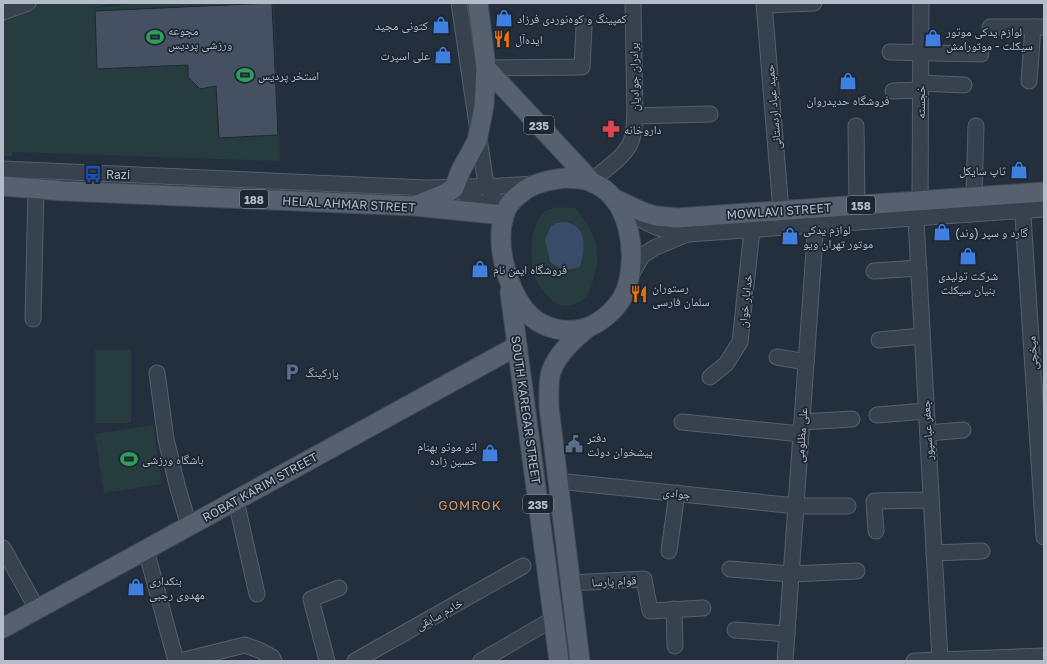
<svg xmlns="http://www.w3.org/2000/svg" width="1047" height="664" viewBox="0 0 1047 664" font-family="'Golos Text','Noto Naskh Arabic',sans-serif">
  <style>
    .green { fill: #263c3f }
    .water { fill: #394c67 }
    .building { fill: #455162; stroke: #1f2835 }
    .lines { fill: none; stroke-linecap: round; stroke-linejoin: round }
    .minor-casing { stroke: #565f6c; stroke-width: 17 }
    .major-casing { stroke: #414a57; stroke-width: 21 }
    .minor { stroke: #38414e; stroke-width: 15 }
    .major { stroke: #56606e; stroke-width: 19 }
    .labels { text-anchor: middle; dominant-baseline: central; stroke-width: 3.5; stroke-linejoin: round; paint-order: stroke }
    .shield { fill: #1d2633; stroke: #878f9c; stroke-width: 1 }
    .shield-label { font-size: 11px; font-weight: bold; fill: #b4bcc9 }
    .poi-label { font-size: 12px; fill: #b4bcc9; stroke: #1d2633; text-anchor: start }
    .street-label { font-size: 12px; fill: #b4bcc9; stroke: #1d2633 }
    .neighbourhood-label { font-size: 13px; letter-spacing: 1px; fill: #d59563; stroke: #1d2633 }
  </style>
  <rect width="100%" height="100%" fill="#242f3e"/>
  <g class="green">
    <polygon points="3,3 114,3 89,9 138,3 274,3 280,161 12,152 12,156 3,156"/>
    <path d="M560 207 575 208C589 224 602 246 596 269 594 278 591 289 586 297 584 300 579 302 576 304 571 306 561 307 556 303 551 301 538 285 536 280 529 264 529 223 545 211 549 209 555 208 560 207Z"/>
    <rect x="95" y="350" width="36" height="73"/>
    <polygon points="153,425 162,484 104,493 95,434"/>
  </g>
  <path class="water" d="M566 222C569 223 575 225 578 228 587 237 583 256 580 267 566 271 562 270 550 262L545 239 551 226 556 223Z"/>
  <polygon class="building" points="272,3 278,135 219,138 216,86 200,89 188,77 188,65 97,69 95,11"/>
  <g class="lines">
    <g class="minor-casing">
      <g id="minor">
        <polyline points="459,3 486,185 504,215"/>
        <polyline points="764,3 781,211"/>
        <polyline points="765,5 814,3"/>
        <polyline points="3,12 28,3"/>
        <polyline points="990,27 1044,27"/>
        <polyline points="890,52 981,54"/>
        <polyline points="486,68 582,67 584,27"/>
        <polyline points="1029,81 1033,27"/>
        <polyline points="920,83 964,85"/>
        <polyline points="893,91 920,90"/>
        <polyline points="635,116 710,114"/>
        <polyline points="856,126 857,205"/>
        <polyline points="3,169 426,188 501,186 535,184"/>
        <path d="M591 181C604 170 622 159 630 144 634 136 634 125 635 116L633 3"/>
        <polyline points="454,188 500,213"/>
        <polyline points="974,197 976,126"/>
        <polyline points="915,201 940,660"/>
        <polyline points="920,201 921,3"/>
        <polyline points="1022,201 1044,537"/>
        <path d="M629 211C650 227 662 230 687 234L1044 209"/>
        <polyline points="874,271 919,268"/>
        <polyline points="631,275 642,256 654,248 687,234"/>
        <polyline points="33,319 36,189"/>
        <polyline points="879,340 922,336"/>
        <polyline points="777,357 806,362"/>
        <polyline points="157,373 166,439 177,485 189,526"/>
        <polyline points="710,377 726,364 740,342 753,221"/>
        <polyline points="877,415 926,411"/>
        <polyline points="682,422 801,434"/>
        <polyline points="802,422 852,419"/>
        <polyline points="928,433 963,430"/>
        <polyline points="558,481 796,506 848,506"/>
        <polyline points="236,501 257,594"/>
        <polyline points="876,531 874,501 931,500"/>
        <polyline points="3,548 37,609"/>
        <polyline points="146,550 176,661"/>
        <polyline points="669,551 677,493"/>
        <polyline points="934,553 982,551"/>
        <polyline points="730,569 791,574 857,571"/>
        <polyline points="571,583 644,579 650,611 703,608"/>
        <polyline points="674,609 675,646"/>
        <polyline points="735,630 787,634"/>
        <polyline points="180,661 245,645 259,650 272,657 274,661"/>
        <polyline points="327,661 311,599 339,588"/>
        <polyline points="355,661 523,566"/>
        <polyline points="481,661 553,619"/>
        <polyline points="785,661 817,208"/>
        <polyline points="914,661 1044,656"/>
      </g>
    </g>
    <g class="major-casing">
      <g id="major">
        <polyline points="486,68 591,181"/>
        <path d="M565 178C573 179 583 178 591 182 631 197 638 255 626 290 620 305 606 319 591 326 569 335 541 330 525 310 507 287 495 244 504 216 506 207 513 199 520 194 532 183 549 180 565 178Z"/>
        <polyline points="3,186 64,191 414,206 504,215"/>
        <polyline points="613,198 643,212 656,216 677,218 1044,192"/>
        <polyline points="417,205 444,194 454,188 461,170 477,141 484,106 486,68 478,3"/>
        <polyline points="510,292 559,661"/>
        <polyline points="3,628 517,346"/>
        <path d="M580 661 549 407C549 397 548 381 551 372 557 354 573 340 587 328"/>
      </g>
    </g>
    <use href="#minor" class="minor"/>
    <use href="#major" class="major"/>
  </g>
  <defs>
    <g id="shop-bare" transform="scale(1.38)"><path d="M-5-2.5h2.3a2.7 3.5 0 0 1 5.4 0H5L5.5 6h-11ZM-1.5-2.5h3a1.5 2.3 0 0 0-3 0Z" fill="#3f7fe0" stroke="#1d2633" stroke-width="2.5" paint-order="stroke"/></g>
    <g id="stadium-bare" transform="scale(1.38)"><path d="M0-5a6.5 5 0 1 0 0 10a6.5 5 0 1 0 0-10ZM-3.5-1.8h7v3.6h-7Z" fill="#2e9e5b" stroke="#1d2633" stroke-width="2.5" paint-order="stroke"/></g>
    <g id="restaurant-bare" transform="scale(1.38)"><path d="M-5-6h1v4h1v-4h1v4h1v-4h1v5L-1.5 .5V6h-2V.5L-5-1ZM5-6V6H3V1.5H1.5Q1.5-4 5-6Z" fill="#e8710a" stroke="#1d2633" stroke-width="2.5" paint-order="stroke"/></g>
    <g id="pharmacy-bare" transform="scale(1.38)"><path d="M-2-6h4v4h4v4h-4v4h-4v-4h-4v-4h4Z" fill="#e0444e" stroke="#1d2633" stroke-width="2.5" paint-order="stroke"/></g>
    <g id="bus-bare" transform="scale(1.38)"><path d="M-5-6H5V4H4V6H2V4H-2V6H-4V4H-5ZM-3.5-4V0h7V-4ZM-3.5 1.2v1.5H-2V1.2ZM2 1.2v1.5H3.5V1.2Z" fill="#1a4fb4" stroke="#1d2633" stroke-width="2.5" paint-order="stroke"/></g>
    <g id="parking-bare" transform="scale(1.38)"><path d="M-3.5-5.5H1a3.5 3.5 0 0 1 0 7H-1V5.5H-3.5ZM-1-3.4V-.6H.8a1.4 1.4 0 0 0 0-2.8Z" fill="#5c6f8a" stroke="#1d2633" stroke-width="2.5" paint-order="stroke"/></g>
    <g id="civic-bare" transform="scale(1.38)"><path d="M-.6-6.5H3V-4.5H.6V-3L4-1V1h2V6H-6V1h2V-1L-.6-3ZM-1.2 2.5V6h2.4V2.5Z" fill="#5c6f8a" stroke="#1d2633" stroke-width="2.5" paint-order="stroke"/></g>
  </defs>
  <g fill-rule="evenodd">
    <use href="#shop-bare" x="504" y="18"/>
    <use href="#shop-bare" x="441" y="25"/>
    <use href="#stadium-bare" x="155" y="37"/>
    <use href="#shop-bare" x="933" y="38"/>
    <use href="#restaurant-bare" x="502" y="39"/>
    <use href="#shop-bare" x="443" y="55"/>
    <use href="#stadium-bare" x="245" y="75"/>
    <use href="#shop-bare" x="848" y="81"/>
    <use href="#pharmacy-bare" x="611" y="129"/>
    <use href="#shop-bare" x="1019" y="170"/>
    <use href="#bus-bare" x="93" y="174"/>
    <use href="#shop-bare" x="942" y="232"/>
    <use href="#shop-bare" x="790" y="236"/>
    <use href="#shop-bare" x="968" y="256"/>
    <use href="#shop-bare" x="480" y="269"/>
    <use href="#restaurant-bare" x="639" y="294"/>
    <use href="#parking-bare" x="292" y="372"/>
    <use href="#civic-bare" x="574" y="444"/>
    <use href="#shop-bare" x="490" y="453"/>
    <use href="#stadium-bare" x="129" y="459"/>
    <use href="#shop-bare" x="136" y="587"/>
  </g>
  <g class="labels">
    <g class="shield">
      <rect x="524" y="116" width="30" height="18" rx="3"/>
      <rect x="240" y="190" width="28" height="18" rx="3"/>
      <rect x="847" y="196" width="28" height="18" rx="3"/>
      <rect x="523" y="495" width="30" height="18" rx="3"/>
    </g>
    <g class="shield-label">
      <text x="539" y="125">235</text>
      <text x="254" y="199">188</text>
      <text x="861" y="205">158</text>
      <text x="538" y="504">235</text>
    </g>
    <g class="poi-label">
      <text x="517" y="18">کمپینگ و کوه‌نوردی فرزاد</text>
      <text x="428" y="25" text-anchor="end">کتونی مجید</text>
      <text x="168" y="30">مجوعه<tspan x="168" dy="14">ورزشی پردیس</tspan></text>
      <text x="946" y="31">لوازم یدکی موتور<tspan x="946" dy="14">سیکلت - موتورامش</tspan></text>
      <text x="515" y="39">ایده‌آل</text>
      <text x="430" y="55" text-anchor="end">علی اسپرت</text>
      <text x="258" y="75">استخر پردیس</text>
      <text x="848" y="100" text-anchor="middle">فروشگاه حدیدروان</text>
      <text x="624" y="129">داروخانه</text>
      <text x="1006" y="170" text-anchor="end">تاپ سایکل</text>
      <text x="106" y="174">Razi</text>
      <text x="803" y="229">لوازم یدکی<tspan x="803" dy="14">موتور تهران ویو</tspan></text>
      <text x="955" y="232">گارد و سپر (وند)</text>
      <text x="493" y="269">فروشگاه ایمن نام</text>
      <text x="968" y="275" text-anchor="middle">شرکت تولیدی<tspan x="968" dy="14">بنیان سیکلت</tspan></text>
      <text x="652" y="287">رستوران<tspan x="652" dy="14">سلمان فارسی</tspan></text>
      <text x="305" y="372">پارکینگ</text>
      <text x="587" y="437">دفتر<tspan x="587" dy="14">پیشخوان دولت</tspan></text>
      <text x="477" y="446" text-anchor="end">اتو موتو بهنام<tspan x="477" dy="14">حسین زاده</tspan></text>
      <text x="142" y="459">باشگاه ورزشی</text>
      <text x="149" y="580">بنکداری<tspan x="149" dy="14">مهدوی رجبی</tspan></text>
    </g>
    <g class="street-label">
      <text transform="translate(634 77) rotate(-91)">برادران جوادیان</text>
      <text transform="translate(920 102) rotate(-90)">خجسته</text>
      <text transform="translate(773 107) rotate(-95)">حمید عباد اردستانی</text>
      <text transform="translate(349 204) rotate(3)">HELAL AHMAR STREET</text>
      <text transform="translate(779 211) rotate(-4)">MOWLAVI STREET</text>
      <text transform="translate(745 301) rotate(-84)">خدایار خوان</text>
      <text transform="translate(1032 353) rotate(-94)">میخچی</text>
      <text transform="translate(526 410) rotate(82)">SOUTH KAREGAR STREET</text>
      <text transform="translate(927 430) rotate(-93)">جعفر عباسپور</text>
      <text transform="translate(801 435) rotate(-86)">علی مظلومی</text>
      <text transform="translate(260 487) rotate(-29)">ROBAT KARIM STREET</text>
      <text transform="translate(677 493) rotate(6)">جوادی</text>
      <text transform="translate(614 581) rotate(-3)">قوام پارسا</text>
      <text transform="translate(439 614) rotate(-29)">خادم سابقی</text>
    </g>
    <g class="neighbourhood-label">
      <text x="470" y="505">GOMROK</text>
    </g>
  </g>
  <rect width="1047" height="664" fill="none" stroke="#b4bcc9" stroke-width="8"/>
</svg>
